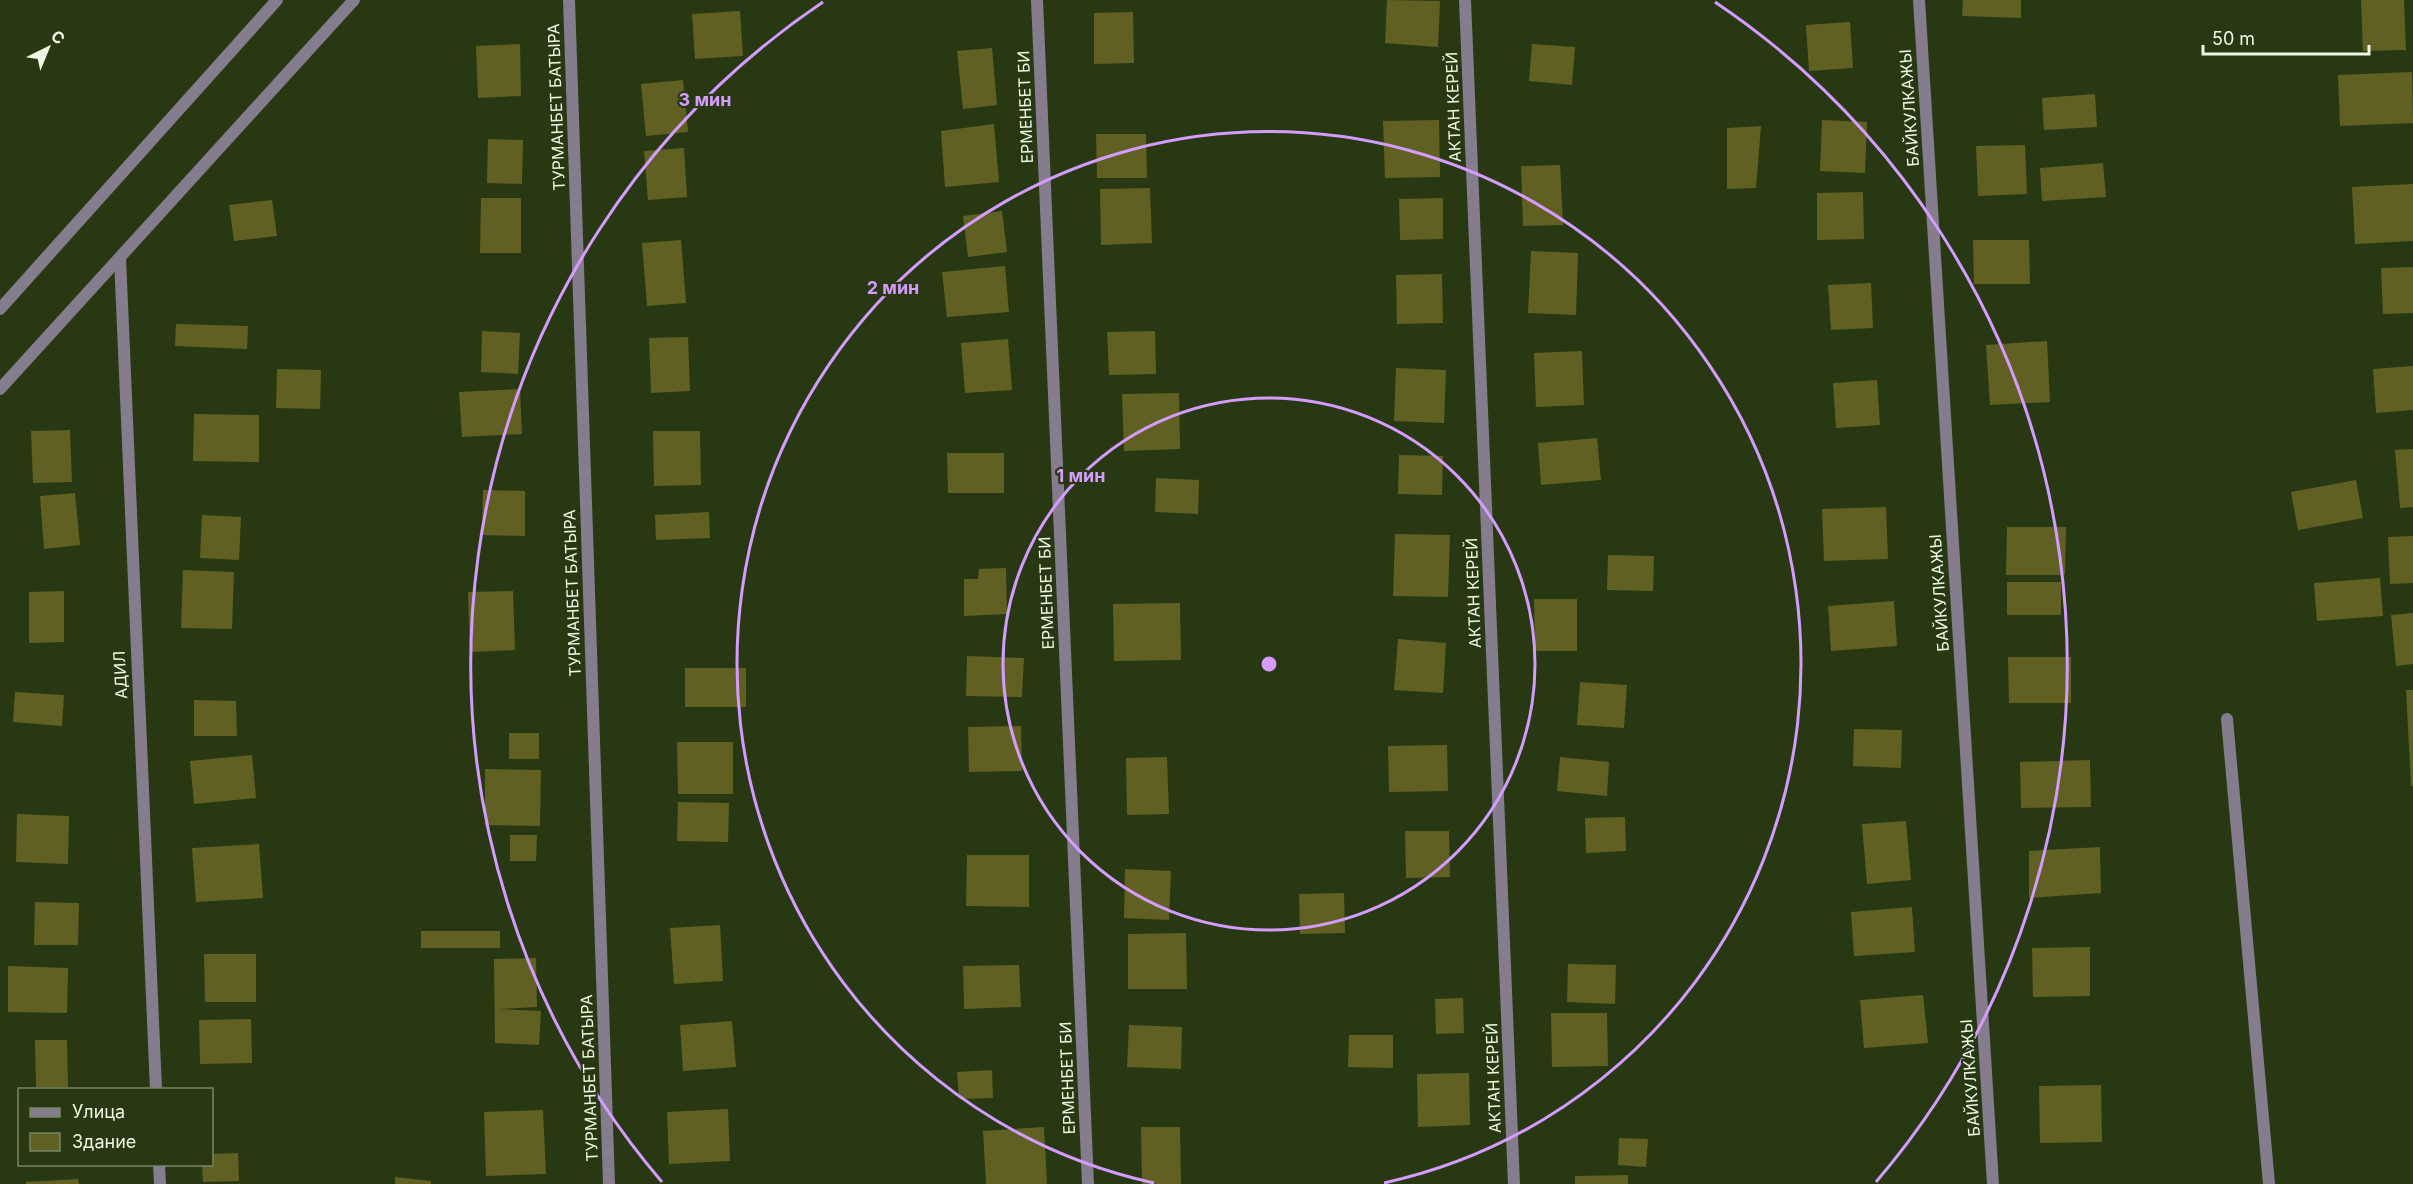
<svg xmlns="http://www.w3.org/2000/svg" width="2413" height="1184" viewBox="0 0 2413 1184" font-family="Inter,sans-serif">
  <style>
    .building { fill: #606023 }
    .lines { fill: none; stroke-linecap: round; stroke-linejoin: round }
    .street { stroke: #857c8d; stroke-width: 12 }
    .ring { fill: none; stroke: #d39cfd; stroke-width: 3 }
    .labels { text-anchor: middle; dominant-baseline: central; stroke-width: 4.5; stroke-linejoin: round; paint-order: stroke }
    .street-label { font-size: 16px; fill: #edf8e2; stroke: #283813 }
    .centre { fill: #d39cfd; stroke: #283813; stroke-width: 3 }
    .ring-label { font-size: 18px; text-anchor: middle; font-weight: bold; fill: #d39cfd; stroke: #283813; stroke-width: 4.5; stroke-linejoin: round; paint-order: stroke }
  </style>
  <rect width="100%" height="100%" fill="#283813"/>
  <g class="building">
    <polygon points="1387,0 1440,1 1438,47 1385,43"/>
    <polygon points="1963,0 2021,0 2021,18 1962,16"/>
    <polygon points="2361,0 2404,0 2406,50 2363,51"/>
    <polygon points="740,11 743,56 695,59 692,14"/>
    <polygon points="1133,12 1134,63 1094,64 1094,13"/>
    <polygon points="1850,22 1853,68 1809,71 1806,25"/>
    <polygon points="520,44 521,96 478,98 476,46"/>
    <polygon points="1532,44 1575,47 1572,85 1529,81"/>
    <polygon points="992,48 997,105 963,109 957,51"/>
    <polygon points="2412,72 2413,123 2340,126 2338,75"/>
    <polygon points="683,80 688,132 646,136 641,84"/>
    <polygon points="2095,94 2097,127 2044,130 2042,98"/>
    <polygon points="1439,120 1440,177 1385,178 1383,121"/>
    <polygon points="1822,120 1867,122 1865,173 1820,171"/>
    <polygon points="994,124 999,182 945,187 941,131"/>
    <polygon points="1761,126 1756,188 1727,189 1727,128"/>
    <polygon points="1096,134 1146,134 1147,178 1097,178"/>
    <polygon points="488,139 523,140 522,184 487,183"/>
    <polygon points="2025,145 2027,194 1978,196 1976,146"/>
    <polygon points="684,148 687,197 648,200 644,151"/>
    <polygon points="2103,163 2106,197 2042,201 2040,168"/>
    <polygon points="1560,165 1563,225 1523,226 1521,166"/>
    <polygon points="2413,184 2413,241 2355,244 2352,187"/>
    <polygon points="1150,188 1152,243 1101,245 1100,189"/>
    <polygon points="1863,192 1864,239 1817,240 1817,193"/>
    <polygon points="481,198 521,198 521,253 480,253"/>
    <polygon points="1443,198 1443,239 1400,240 1399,199"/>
    <polygon points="272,200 277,236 234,241 229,205"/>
    <polygon points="1002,211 1007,252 968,257 963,216"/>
    <polygon points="681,240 686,303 647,306 642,243"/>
    <polygon points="1973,240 2029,240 2030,284 1974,284"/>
    <polygon points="1531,251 1578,253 1576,315 1528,313"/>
    <polygon points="1005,266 1009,312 947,317 942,272"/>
    <polygon points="2413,267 2413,313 2383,314 2381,268"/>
    <polygon points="1442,274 1443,323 1397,324 1396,275"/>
    <polygon points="1871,283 1873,328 1831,330 1828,285"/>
    <polygon points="176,324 248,326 247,349 175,346"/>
    <polygon points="482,331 520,333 518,374 481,372"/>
    <polygon points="1155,331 1156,374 1109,375 1107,332"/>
    <polygon points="688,337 690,391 651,393 649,338"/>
    <polygon points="1008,339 1012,390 965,393 961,343"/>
    <polygon points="2047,341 2050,402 1990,405 1986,345"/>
    <polygon points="1582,351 1584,405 1536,407 1534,353"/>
    <polygon points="2413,366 2413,410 2376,413 2373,369"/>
    <polygon points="1396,368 1446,370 1444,423 1394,421"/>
    <polygon points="277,369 321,370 320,409 276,408"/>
    <polygon points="1877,380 1880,425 1836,428 1833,383"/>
    <polygon points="520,389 522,434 462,437 459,392"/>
    <polygon points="1179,393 1180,449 1124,451 1122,394"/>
    <polygon points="194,414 259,415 259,462 193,461"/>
    <polygon points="70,430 72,482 33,483 31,431"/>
    <polygon points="653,431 700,431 701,485 654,486"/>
    <polygon points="1597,438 1601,480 1541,485 1538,443"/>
    <polygon points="2413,449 2413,507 2400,508 2395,450"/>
    <polygon points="947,453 1004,453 1004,493 948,493"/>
    <polygon points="1399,455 1443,456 1442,495 1398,494"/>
    <polygon points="1156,478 1199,480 1198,514 1155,512"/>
    <polygon points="2356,480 2363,518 2298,530 2291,492"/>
    <polygon points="483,490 525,491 525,536 482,535"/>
    <polygon points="75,493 80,545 44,549 40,496"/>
    <polygon points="1886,507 1888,559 1824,561 1822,509"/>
    <polygon points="709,512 710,538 656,540 655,515"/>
    <polygon points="202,515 241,517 239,560 200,558"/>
    <polygon points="2007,527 2066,527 2065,575 2006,575"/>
    <polygon points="1395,534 1450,535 1448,597 1393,596"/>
    <polygon points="2413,536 2413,583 2390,584 2388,537"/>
    <polygon points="1608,555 1654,556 1653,591 1607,590"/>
    <polygon points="1006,568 1007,614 964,616 964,579 978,579 979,569"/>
    <polygon points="183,570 234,572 232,629 181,628"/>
    <polygon points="2380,578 2383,616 2317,621 2314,583"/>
    <rect x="2007" y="582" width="54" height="33"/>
    <polygon points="64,591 64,642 29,643 29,592"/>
    <polygon points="513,591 515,650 470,652 468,592"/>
    <polygon points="1534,599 1577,599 1577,651 1535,651"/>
    <polygon points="1894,601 1897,646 1831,651 1828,606"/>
    <polygon points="1180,603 1181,660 1114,661 1113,604"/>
    <polygon points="2413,613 2413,664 2396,666 2391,615"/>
    <polygon points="1398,639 1446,643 1443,693 1394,690"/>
    <polygon points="967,656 1024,658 1022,697 966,696"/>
    <polygon points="2008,657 2071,657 2071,703 2009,703"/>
    <rect x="685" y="668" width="61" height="39"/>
    <polygon points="1580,682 1627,685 1624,728 1577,725"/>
    <polygon points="2406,690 2413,690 2413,786 2411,786"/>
    <polygon points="15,692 64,695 62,726 13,722"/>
    <polygon points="194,700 236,701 237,736 194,736"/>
    <polygon points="1021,726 1022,771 969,772 968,727"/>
    <polygon points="1854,729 1902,730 1901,768 1853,766"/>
    <rect x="509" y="733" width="30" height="26"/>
    <polygon points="677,742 733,742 733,794 678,794"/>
    <polygon points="1447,745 1448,791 1389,792 1388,746"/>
    <polygon points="252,755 256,798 194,804 190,761"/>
    <polygon points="1167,757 1169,814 1127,815 1126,758"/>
    <polygon points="1560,757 1609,762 1607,796 1557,791"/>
    <polygon points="2090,760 2091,807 2021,808 2020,762"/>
    <polygon points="485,769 541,770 540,826 485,825"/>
    <polygon points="678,802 729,803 728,842 677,841"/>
    <polygon points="17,814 69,816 68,864 16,862"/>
    <polygon points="1625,817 1626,851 1586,853 1585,818"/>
    <polygon points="1906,821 1911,880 1867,884 1862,824"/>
    <polygon points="1405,831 1449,831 1450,877 1406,878"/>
    <polygon points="510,835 537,835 536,861 510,861"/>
    <polygon points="259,844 263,898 196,902 192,848"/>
    <polygon points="2100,847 2101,893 2029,898 2029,851"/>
    <polygon points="967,855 1029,855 1029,907 966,906"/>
    <polygon points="1125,869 1171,871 1169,920 1124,918"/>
    <polygon points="1344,893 1345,933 1300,934 1299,894"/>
    <polygon points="35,902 79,903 78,945 34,945"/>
    <polygon points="1912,907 1915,952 1854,956 1851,912"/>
    <polygon points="720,925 723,981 674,984 670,928"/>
    <rect x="421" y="931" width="79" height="17"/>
    <polygon points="1186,933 1187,989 1128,989 1128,934"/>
    <polygon points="2090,947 2090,996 2033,997 2032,948"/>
    <polygon points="204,954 256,954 256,1002 205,1002"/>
    <polygon points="536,958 537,1007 499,1009 541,1011 539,1045 495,1043 494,959"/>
    <polygon points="1568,964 1616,965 1615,1004 1567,1002"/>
    <polygon points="1019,965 1021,1007 964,1009 963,966"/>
    <polygon points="8,966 68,968 67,1013 8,1012"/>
    <polygon points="1923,995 1928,1043 1864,1048 1860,1000"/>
    <polygon points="1463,998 1464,1033 1436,1034 1435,999"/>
    <polygon points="1551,1013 1607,1013 1608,1066 1552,1067"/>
    <polygon points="251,1019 252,1063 200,1064 199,1020"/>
    <polygon points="732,1021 736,1067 683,1071 680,1025"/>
    <polygon points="1129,1025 1182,1027 1181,1069 1127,1067"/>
    <polygon points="1349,1035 1393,1035 1393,1068 1348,1067"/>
    <polygon points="35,1040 67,1040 68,1087 36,1087"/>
    <polygon points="992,1070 993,1098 959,1099 957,1072"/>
    <polygon points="1469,1073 1470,1125 1418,1127 1417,1074"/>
    <polygon points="2101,1085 2102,1142 2040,1143 2039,1086"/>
    <polygon points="728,1109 730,1161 669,1164 667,1112"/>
    <polygon points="543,1110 546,1174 486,1176 484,1112"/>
    <polygon points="1044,1127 1047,1184 986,1184 983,1131"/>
    <polygon points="1141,1127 1180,1127 1181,1184 1142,1184"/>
    <polygon points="1619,1138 1648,1139 1646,1167 1618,1165"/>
    <polygon points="238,1153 239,1181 203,1182 202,1164 212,1164 212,1154"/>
    <polygon points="1628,1175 1628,1184 1575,1184 1575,1176"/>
    <polygon points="395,1177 431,1181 431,1184 395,1184"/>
    <polygon points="78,1179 79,1184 26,1184 26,1182"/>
  </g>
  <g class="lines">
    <g class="street">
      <polyline points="569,0 609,1184"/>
      <polyline points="1037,0 1088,1184"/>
      <polyline points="1465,0 1514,1184"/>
      <polyline points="1919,0 1993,1184"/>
      <polyline points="120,258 156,1090"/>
      <polyline points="0,309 277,0"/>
      <polyline points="0,389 354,0"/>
      <polyline points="2227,719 2269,1184"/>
      <polyline points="159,1164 160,1184"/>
    </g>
  </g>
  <g class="ring">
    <circle cx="1269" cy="664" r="266"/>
    <path d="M1154 1183A532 532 0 1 1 1384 1183"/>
    <path d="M662 1182A798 798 0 0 1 823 2M1715 2A798 798 0 0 1 1876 1182"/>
  </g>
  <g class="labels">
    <g class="street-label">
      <text transform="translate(556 107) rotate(-92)">ТУРМАНБЕТ БАТЫРА</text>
      <text transform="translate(1025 107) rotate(-92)">ЕРМЕНБЕТ БИ</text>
      <text transform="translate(1453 107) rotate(-92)">АКТАН КЕРЕЙ</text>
      <text transform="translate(1909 108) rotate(-94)">БАЙКУЛКАЖЫ</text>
      <text transform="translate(572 593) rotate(-92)">ТУРМАНБЕТ БАТЫРА</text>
      <text transform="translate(1046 593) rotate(-92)">ЕРМЕНБЕТ БИ</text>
      <text transform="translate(1473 593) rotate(-92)">АКТАН КЕРЕЙ</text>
      <text transform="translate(1939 593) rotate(-94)">БАЙКУЛКАЖЫ</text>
      <text transform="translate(120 675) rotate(-93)">АДИЛ</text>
      <text transform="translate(589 1078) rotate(-92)">ТУРМАНБЕТ БАТЫРА</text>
      <text transform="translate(1067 1078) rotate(-92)">ЕРМЕНБЕТ БИ</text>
      <text transform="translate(1493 1078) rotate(-92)">АКТАН КЕРЕЙ</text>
      <text transform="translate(1970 1078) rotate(-94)">БАЙКУЛКАЖЫ</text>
    </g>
  </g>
  <circle cx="1269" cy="664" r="9" class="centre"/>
  <g class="ring-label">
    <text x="705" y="106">3 мин</text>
    <text x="893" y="294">2 мин</text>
    <text x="1081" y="482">1 мин</text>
  </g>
  <rect x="18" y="1088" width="195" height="78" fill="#283813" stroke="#778566" stroke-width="1.5"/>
  <rect x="30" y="1108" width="30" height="9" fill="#857c8d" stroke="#778566" stroke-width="1.5"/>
  <text x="72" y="1118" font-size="18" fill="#edf8e2">Улица</text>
  <rect x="30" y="1133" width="30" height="18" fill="#606023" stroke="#778566" stroke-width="1.5"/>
  <text x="72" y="1148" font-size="18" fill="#edf8e2">Здание</text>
  <g transform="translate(48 48) rotate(43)" stroke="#283813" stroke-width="4.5" paint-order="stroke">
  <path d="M0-4.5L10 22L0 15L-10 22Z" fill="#edf8e2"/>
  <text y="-9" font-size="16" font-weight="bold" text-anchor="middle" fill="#edf8e2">С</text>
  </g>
  <path d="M2203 45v9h166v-9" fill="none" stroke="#edf8e2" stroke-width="3"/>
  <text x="2212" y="45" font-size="18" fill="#edf8e2" stroke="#283813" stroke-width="4.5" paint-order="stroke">50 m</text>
</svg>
